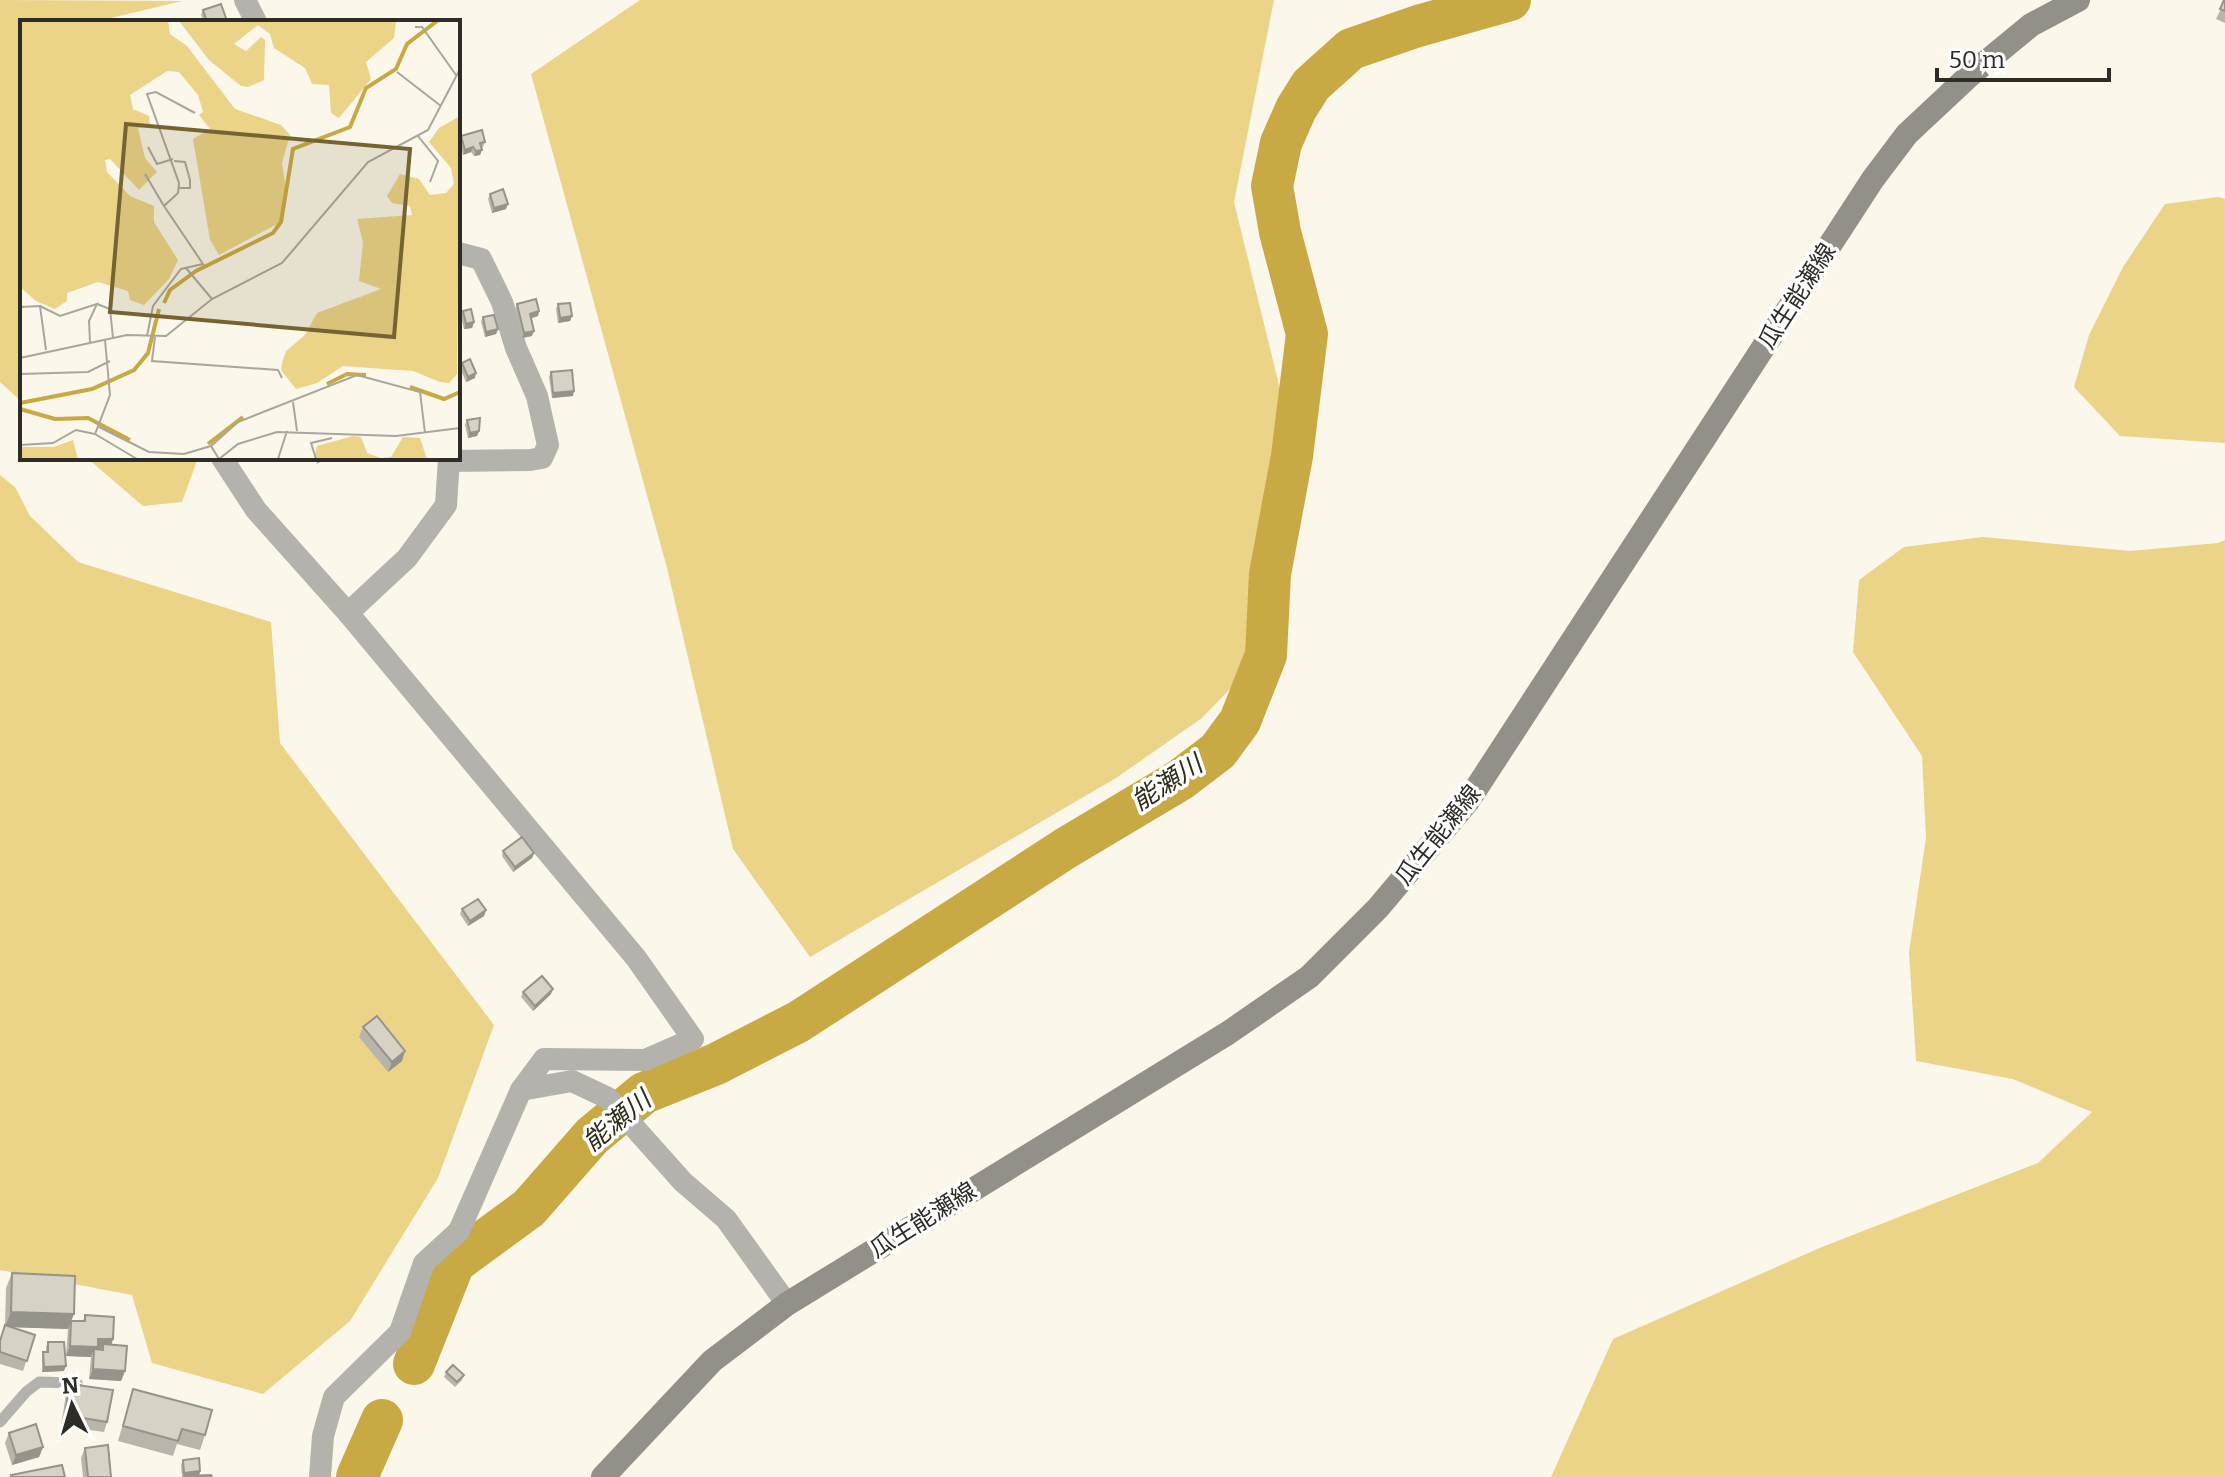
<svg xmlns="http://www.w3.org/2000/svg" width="2225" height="1477" viewBox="0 0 2225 1477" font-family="Bitter,'Noto Sans JP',serif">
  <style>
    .green { fill: #ebd388 }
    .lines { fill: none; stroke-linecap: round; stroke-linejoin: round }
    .river { stroke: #c9a943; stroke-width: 42 }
    .lane { stroke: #b3b2ac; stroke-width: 11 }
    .street { stroke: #b3b2ac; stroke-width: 22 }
    .secondary { stroke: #929088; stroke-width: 24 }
    .wall { fill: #b8b5aa }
    .shaded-wall { fill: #96938b }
    .building { fill: #d6d2c6; stroke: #96938b; stroke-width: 2 }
    .labels { text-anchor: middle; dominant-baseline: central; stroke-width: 7; stroke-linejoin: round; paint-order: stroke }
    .street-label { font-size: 24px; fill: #2d2c27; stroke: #fff }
    .water-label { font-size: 26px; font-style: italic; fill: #302a18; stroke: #fff }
    .inset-river { fill: none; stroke: #c9a943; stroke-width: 4 }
    .inset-road { fill: none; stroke: #a9a69d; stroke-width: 2 }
    .view { fill: #756432; fill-opacity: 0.15; stroke: #756432; stroke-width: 4 }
    .inset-edge { fill: none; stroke: #2d2c27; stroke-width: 4 }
  </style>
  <rect width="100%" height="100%" fill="#fbf7eb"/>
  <g class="green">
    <polygon points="0,0 182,1 94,22 22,22 22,402 0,382"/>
    <polygon points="640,0 1274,0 1234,202 1294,446 1253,665 1202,718 1116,778 810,957 733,849 667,568 531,74"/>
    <polygon points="2218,197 2225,199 2225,443 2120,436 2074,387 2089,335 2123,267 2165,204"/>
    <polygon points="87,458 198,458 182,502 143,506"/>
    <polygon points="0,475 15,487 30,516 78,562 271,622 280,743 494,1025 438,1178 350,1321 263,1394 152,1363 132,1295 0,1270"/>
    <polygon points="1983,537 2130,551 2218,543 2225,540 2225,1477 1551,1477 1613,1339 1822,1247 2038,1163 2092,1112 2013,1079 1916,1061 1909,952 1926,838 1922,756 1853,652 1859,580 1904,547"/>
  </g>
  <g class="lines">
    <g class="river">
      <polyline points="414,1364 454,1263 529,1208 592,1136 644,1093 716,1064 798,1022 1066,848 1180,780 1218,751 1240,721 1266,655 1270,574 1292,456 1307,334 1280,232 1272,186 1281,143 1296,109 1311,85 1351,49 1418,26 1510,0"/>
      <polyline points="357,1477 382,1420"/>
    </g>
    <polyline class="lane" points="0,1422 26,1392 39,1382 77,1383"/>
    <g class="street">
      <polyline points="245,0 256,22"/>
      <polyline points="222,458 256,510 348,613"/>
      <polyline points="449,461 530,460 542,458 548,445 537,396 516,348 502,302 481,259 458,253"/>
      <polyline points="521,1090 572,1081 608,1098 683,1182 726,1219 787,1304"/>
      <polyline points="320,1477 323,1436 334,1397 400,1332 424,1263 459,1231 521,1090 544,1059 645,1060 693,1039 636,958 348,613 407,558 446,505 449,458"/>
    </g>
    <polyline class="secondary" points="603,1477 712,1361 787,1304 1228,1033 1309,977 1378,908 1468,801 1873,179 1907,134 1969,76 2031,25 2078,0"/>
  </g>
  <g class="wall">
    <polygon points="2225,0 2225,23 2216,19"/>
    <polygon points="203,10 226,22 204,22 201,15"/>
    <polygon points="461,136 485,142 483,147 482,148 480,155 474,156 471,152 463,155 459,141"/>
    <polygon points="490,194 506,209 492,213 488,199"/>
    <polygon points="517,304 539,311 538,316 531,318 532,336 522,338 515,309"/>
    <polygon points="558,304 572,316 570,321 558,323 556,309"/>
    <polygon points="463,311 474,322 472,328 464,329 461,316"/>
    <polygon points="483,317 498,329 496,334 485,337 481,322"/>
    <polygon points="462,363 475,378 466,382 460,368"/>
    <polygon points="551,372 573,396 552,398 549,377"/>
    <polygon points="467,420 479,431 477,436 468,438 465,425"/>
    <polygon points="503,851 534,853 532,858 513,872 502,856"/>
    <polygon points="462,909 486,910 484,916 468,926 460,914"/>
    <polygon points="523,992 551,994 533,1011 521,997"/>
    <polygon points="363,1027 402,1061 388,1072 359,1037"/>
    <polygon points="12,1273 71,1321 83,1321 85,1315 113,1339 111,1345 125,1371 121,1381 89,1379 91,1357 66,1356 68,1329 11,1327 35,1335 23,1371 0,1364 0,1339 5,1325 6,1288"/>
    <polygon points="48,1342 64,1371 42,1372 42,1357 43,1352 46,1352 46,1347"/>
    <polygon points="446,1372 464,1375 462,1380 455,1387 444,1377"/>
    <polygon points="70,1384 107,1422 104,1432 61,1426 66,1394"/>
    <polygon points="133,1389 205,1435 200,1450 177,1444 173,1456 118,1441"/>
    <polygon points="9,1433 43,1447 39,1457 12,1465 5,1443"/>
    <polygon points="85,1448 111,1477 83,1477 81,1458"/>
    <polygon points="183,1460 200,1471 199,1476 212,1477 182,1477 181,1465"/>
  </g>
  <g class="shaded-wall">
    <polygon points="473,147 471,152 463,155 465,150"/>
    <polygon points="482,150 480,155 474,156 476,151"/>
    <polygon points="508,204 506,209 492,213 494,208"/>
    <polygon points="539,311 538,316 529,319 530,314"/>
    <polygon points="572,316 570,321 558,323 560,318"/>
    <polygon points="474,322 472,328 464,329 466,324"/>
    <polygon points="498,329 496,334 485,337 486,332"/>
    <polygon points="534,331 532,336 522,338 524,333"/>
    <polygon points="476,373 475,378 466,382 468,377"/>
    <polygon points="574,391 573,396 552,398 553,393"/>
    <polygon points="479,431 477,436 468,438 470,433"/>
    <polygon points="320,458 328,458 316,464"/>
    <polygon points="534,853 532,858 513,872 515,867"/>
    <polygon points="486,910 484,916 468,926 470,921"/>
    <polygon points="553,989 551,994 533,1011 535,1006"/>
    <polygon points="405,1051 402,1061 388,1072 392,1062"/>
    <polygon points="11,1312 74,1314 68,1329 5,1327"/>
    <polygon points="98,1339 113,1339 110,1349 103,1344 101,1349 98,1349 95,1357 94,1349 91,1357 66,1356 70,1346"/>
    <polygon points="66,1366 64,1371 42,1372 44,1367"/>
    <polygon points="93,1369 125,1371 121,1381 89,1379"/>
    <polygon points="43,1447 39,1457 12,1465 16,1455"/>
    <polygon points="200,1471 199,1476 183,1477 184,1473"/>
  </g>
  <g class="building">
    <polygon points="2224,0 2225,0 2225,11 2220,9"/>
    <polygon points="221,4 227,21 222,22 207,22 203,10"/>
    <polygon points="482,130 485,142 480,143 482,150 476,151 473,147 465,150 461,136"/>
    <polygon points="503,189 508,204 494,208 490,194"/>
    <polygon points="536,299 539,311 530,314 534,331 524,333 517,304"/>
    <polygon points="570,303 572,316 560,318 558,304"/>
    <polygon points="471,309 474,322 466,324 463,311"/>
    <polygon points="494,315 498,329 486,332 483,317"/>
    <polygon points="470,359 476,373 468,377 462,363"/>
    <polygon points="572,370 574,391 553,393 551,372"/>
    <polygon points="480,418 479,431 470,433 467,420"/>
    <polygon points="522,837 534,853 515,867 503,851"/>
    <polygon points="478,899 486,910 470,921 462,909"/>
    <polygon points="542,976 553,989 535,1006 523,992"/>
    <polygon points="377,1016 405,1051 392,1062 363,1027"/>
    <polygon points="12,1273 75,1276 74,1314 11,1312"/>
    <polygon points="85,1315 114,1317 113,1339 98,1339 98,1347 70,1346 71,1321 85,1321"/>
    <polygon points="5,1325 35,1335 27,1361 0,1352 0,1341"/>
    <polygon points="48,1342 64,1342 66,1366 44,1367 43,1352 48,1352"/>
    <polygon points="103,1344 127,1346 125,1371 93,1369 94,1349 103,1350"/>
    <polygon points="453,1365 464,1375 457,1382 446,1372"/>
    <polygon points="70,1384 113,1390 107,1422 65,1415"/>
    <polygon points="133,1389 212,1410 205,1435 182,1429 178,1441 123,1426"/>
    <polygon points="36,1424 43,1447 16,1455 9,1433"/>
    <polygon points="108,1445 111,1477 88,1477 85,1448"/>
    <polygon points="199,1458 200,1471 184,1473 183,1460"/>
    <polygon points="62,1465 65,1477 11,1477 11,1475"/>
    <polygon points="211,1475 212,1477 187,1477 187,1476"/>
  </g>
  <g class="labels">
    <g class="street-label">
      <text transform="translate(1797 296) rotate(-57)">瓜生能瀬線</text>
      <text transform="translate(1438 835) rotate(-51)">瓜生能瀬線</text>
      <text transform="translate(923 1220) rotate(-32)">瓜生能瀬線</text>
    </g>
    <g class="water-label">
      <text transform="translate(1167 783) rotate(-33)">能瀬川</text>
      <text transform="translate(617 1121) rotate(-39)">能瀬川</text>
    </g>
  </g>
  <g transform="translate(20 20)">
    <rect width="440" height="440" fill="#fbf7eb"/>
    <path d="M0 1H148L150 14 167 26 215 89 261 105 270 115 262 143 267 175 259 203 199 235 190 220 173 119 190 109 179 95 183 92 178 75 159 52 147 51 110 75 113 89 129 96 130 106 118 108 125 138 137 152 119 170 90 139 85 140 87 152 110 176 134 186V202L158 240 149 259 124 285 110 280 108 271 78 262 47 273V281L35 289 16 281 0 267ZM159 1H376L374 18 346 42 351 59 319 98 311 93 309 65 292 64 285 48 254 28 250 14 238 5 214 24 226 31 241 17 245 20 244 60 228 67 221 66 189 40ZM440 96 437 354 429 363 420 362 393 351 323 346 297 363 276 369 261 350 262 343 266 331 285 315 297 293 361 269 339 261 343 222 337 199 392 195 390 186 372 183 367 176 380 154 399 159 410 175 426 173 434 164 431 148 409 122 419 108ZM333 416 341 417 347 433 361 438 371 437 383 417 400 418 407 439H294L297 426ZM53 420 58 439H0V427H34Z" fill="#ebd388"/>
    <path class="inset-river" d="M144 283 150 270 176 251 253 213 261 202 273 129 330 107 346 68 376 49 387 24 417 1M307 364 327 354 346 355M390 367 424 379 440 372M0 383 72 369 114 350 128 333 139 289M0 389 35 399 68 398 110 420M188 424 223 397"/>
    <path class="inset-road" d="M395 7H402L436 55M377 52 421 86M398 116 418 141 410 162M128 127 137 144 153 139M154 141 165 142 170 160V168H158M125 154 144 186M166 248 192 279M77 284 90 289 93 318M20 286 40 296 77 284 69 301 70 322M0 287 20 286 26 330M127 316 133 286 161 249 183 244 144 186 158 173 159 163 127 74 136 72 175 93M135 317 132 341 258 350 262 358M0 338 107 315 146 316 192 279 262 243 348 142 408 110 440 49M0 354 68 352 90 341M273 382 277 411M79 407 129 432 164 434 191 426 199 439M75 414 117 439M0 425 33 423 56 410 75 414 90 375 85 320M191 426 218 402 337 355 400 372 405 413M199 439 218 424 257 412 376 416 440 408M258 439 267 411M296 439 291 423 312 418"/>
    <path class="view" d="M106 104 390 129 374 317 90 292Z"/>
    <rect width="440" height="440" class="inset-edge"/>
  </g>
  <g transform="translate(72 1405) rotate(355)" stroke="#ffffff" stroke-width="6" paint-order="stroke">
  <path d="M0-6L14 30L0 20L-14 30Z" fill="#2d2c27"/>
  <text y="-12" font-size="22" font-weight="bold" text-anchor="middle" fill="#2d2c27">N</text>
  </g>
  <path d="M1937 68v12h172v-12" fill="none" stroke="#2d2c27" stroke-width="4"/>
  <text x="1949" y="68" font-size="24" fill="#2d2c27" stroke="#ffffff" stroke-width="6" paint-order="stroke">50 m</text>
</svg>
